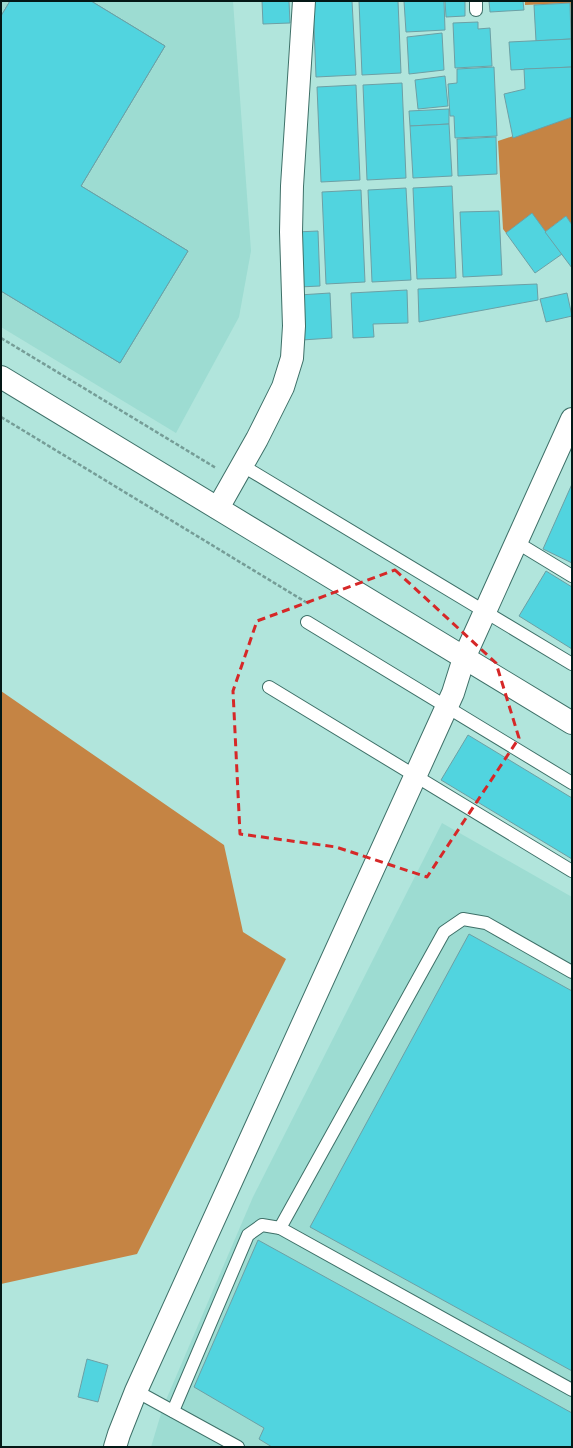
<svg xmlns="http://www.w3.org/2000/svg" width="573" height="1448" viewBox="0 0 573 1448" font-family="'PT Sans',sans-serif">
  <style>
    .built { fill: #9ddcd2 }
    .forest { fill: #c58444 }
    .building { fill: #51d4df; stroke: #6ca0a5 }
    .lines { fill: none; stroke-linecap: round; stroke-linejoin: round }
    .service-casing { stroke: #3e7068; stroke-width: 14 }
    .minor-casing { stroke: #3e7068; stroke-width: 24 }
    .tertiary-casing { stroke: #3e7068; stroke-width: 24 }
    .path { stroke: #759d97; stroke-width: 2.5; stroke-dasharray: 4 2; stroke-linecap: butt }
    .service { stroke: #fff; stroke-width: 12 }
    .minor { stroke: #fff; stroke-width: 22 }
    .tertiary { stroke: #fff; stroke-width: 22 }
    .marked { fill: none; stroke: #d62828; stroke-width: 3; stroke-dasharray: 8 5; stroke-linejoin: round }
  </style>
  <rect width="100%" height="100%" fill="#b1e5dc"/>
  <g class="built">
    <polygon points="1,1 233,1 251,251 239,317 176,433 1,327"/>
    <polygon points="442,823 572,897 572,1447 151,1447 163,1407 253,1197"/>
  </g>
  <g class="forest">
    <polygon points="525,1 572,1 572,51 570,3 525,5"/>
    <polygon points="572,117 572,225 566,216 545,232 532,214 506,233 503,229 498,141"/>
    <polygon points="1,691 224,845 243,932 286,959 137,1254 1,1284"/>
  </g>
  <g class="building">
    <polygon points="10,1 91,1 165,46 81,186 188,251 120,363 1,291 1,16"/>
    <polygon points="10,1 91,1 165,46 81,186 188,251 120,363 1,291 1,16"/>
    <polygon points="262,1 289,1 290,23 263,24"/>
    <polygon points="313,1 352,1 356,75 316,77"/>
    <polygon points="359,1 398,1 401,73 362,75"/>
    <polygon points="404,1 444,1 445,30 406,32"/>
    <polygon points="445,1 465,1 465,16 446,17"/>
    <polygon points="489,1 523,1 524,10 490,12"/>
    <polygon points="570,3 571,39 536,41 534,5"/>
    <polygon points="478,22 478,29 490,28 492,66 455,68 453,23"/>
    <polygon points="442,33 444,70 409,74 407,37"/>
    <polygon points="571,39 572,67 511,70 509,42"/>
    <polygon points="494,67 497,136 455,138 454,116 450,116 448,84 457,83 457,69"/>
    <polygon points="572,67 572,117 513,138 504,94 525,89 524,69"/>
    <polygon points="445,76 448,106 418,109 415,80"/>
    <polygon points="402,83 406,178 367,180 363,85"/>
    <polygon points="356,85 360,180 321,182 317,87"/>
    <polygon points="449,109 449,124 410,126 409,111"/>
    <polygon points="449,124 452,176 413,178 410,126"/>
    <polygon points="496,137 497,174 458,176 457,139"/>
    <polygon points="452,186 456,278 417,279 413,188"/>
    <polygon points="406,188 411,280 372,282 368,190"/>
    <polygon points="361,190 365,282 326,284 322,192"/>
    <polygon points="499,211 502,275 463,277 460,212"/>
    <polygon points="532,213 562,254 535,273 506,233"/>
    <polygon points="566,216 572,225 572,268 545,232"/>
    <polygon points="318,231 320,286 299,287 296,232"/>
    <polygon points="537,284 538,300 419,322 418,289"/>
    <polygon points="407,290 408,323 373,324 374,337 353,338 351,293"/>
    <polygon points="330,293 332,338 302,340 299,295"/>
    <polygon points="567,293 572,316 546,322 540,299"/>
    <polygon points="572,484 572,563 543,549"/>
    <polygon points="546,571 572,587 572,649 519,616"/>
    <polygon points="468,735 572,798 572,859 441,780"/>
    <polygon points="469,934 572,991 572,1371 310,1227"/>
    <polygon points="258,1240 572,1413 572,1447 272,1447 259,1439 264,1428 194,1387"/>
    <polygon points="87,1359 108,1365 98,1402 78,1397"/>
  </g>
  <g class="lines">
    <g class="service-casing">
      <g id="service">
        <polyline points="476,1 476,10"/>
        <polyline points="243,466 572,664"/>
        <polyline points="516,542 572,576"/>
        <polyline points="307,622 572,783"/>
        <polyline points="269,687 572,871"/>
        <polyline points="280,1228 572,1390"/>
        <polyline points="136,1391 238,1447"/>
        <polyline points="173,1411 248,1235 262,1225 280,1228 444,932 463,919 486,923 572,972"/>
      </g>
    </g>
    <g class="minor-casing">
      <g id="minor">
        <polyline points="218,508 257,439 283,387 292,358 294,326 291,232 292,186 304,1"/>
        <polyline points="115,1447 119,1434 136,1391 453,693 464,658 572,419"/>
      </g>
    </g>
    <g class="tertiary-casing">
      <polyline id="tertiary" points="1,377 572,723"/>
    </g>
    <g class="path">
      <polyline points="1,338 216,468"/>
      <polyline points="1,417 309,604"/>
    </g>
    <use href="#service" class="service"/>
    <use href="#minor" class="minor"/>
    <use href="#tertiary" class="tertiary"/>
  </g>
  <path class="marked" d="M395 570 496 663 519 738 427 877 336 847 240 834 233 691 257 621Z"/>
  <rect width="573" height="1448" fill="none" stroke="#041816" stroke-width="4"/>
</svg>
